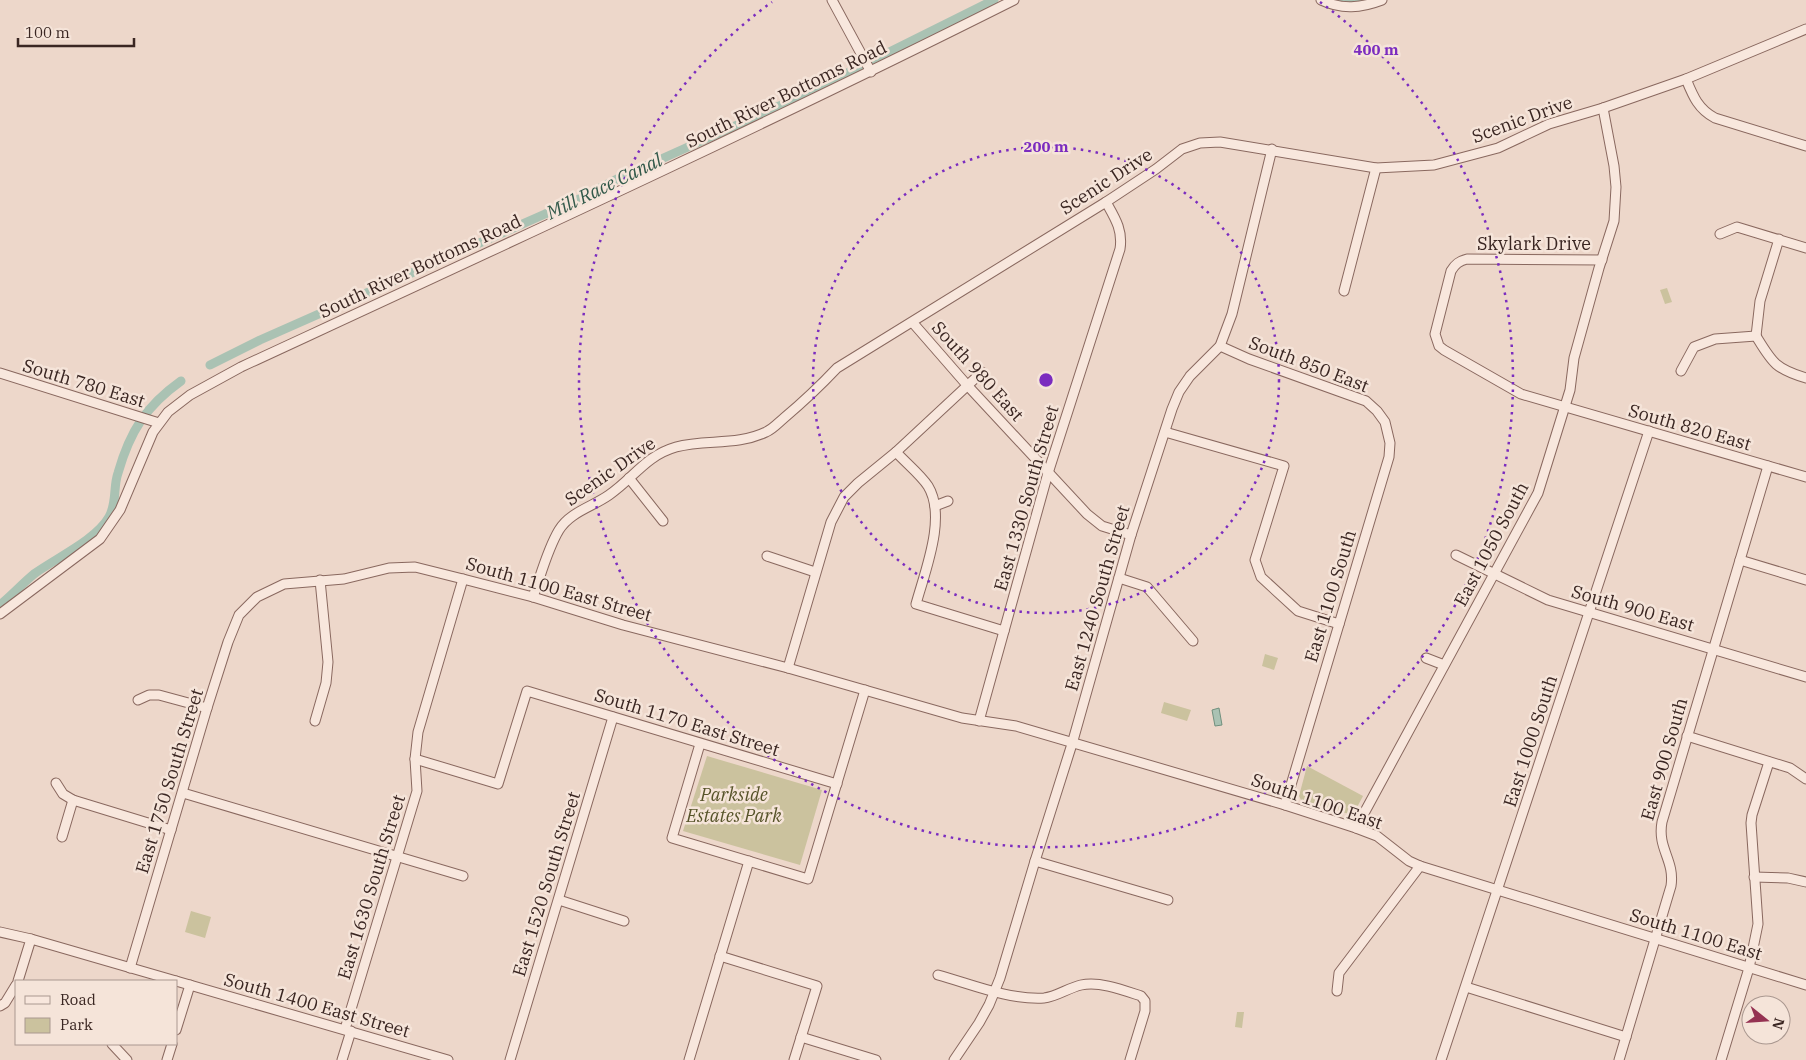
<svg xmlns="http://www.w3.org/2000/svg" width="1806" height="1060" viewBox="0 0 1806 1060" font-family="'IBM Plex Serif',serif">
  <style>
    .green { fill: #cbc29e }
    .water { fill: #aac2b3; stroke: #71907e }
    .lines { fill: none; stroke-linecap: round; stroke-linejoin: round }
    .canal { stroke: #aac2b3; stroke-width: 9 }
    .minor-casing { stroke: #89685f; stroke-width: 11 }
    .minor { stroke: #f8e7dd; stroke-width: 9 }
    .ring { fill: none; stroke: #7b2cbf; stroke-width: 2.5; stroke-dasharray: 2.5 5 }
    .labels { text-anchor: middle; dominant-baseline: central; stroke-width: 5; stroke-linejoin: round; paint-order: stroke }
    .street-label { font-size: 18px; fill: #3a2622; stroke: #f5e4d9 }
    .park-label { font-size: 18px; font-style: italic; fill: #565329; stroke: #f5e4d9 }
    .water-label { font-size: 19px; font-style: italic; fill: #32594a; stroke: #f5e4d9 }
    .centre { fill: #7b2cbf; stroke: #f5e4d9; stroke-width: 2.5 }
    .ring-label { font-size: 15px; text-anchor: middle; font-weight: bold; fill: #7b2cbf; stroke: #f5e4d9; stroke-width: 5; stroke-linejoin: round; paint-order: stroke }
  </style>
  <rect width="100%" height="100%" fill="#edd7ca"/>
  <g class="green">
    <polygon points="1667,288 1672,302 1665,304 1660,290"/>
    <polygon points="1265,654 1278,658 1274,670 1262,666"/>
    <polygon points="1164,702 1191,710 1187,721 1161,713"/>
    <polygon points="707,756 822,790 800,865 683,831"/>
    <polygon points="1307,766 1363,796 1354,813 1349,814 1301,800 1299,796"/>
    <polygon points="191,911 211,917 205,938 185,932"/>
    <polygon points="1237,1012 1244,1012 1242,1028 1235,1027"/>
  </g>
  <polygon class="water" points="1219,708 1222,725 1215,726 1212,710"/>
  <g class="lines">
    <g class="canal">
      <polyline points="1340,0 1362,3 1366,1"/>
      <polyline points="210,365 260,340 545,214 566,206 619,178 797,98 994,0"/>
      <path d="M0 605C12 595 22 584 34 574 56 558 96 540 109 517 117 503 113 487 118 473 130 431 146 406 181 381"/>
    </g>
    <g class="minor-casing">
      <g id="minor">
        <polyline points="832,0 871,72"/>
        <path d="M1321 0C1342 10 1361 8 1382 0"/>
        <path d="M1686 79C1693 96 1698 109 1715 118L1806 146"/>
        <polyline points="1720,234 1737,227 1806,248"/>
        <path d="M1602 260 1467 259C1459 261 1455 264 1451 271L1435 334 1439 346 1444 350 1521 394 1806 477"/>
        <polyline points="1344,291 1376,168"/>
        <polyline points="913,323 967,385 1087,514 1102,526 1131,535"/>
        <polyline points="1756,336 1760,301 1779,239"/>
        <path d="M1756 336C1772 362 1775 369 1806 378"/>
        <polyline points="1220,346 1249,359 1366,401 1377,411 1385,422 1390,443 1389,457 1285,805"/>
        <polyline points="1681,371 1694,347 1715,339 1756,336"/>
        <polyline points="0,373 159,423"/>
        <polyline points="1165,432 1284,466 1255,560 1261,577 1298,611 1339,624"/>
        <path d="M896 452C905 462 921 475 928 486 947 517 925 571 916 604L1004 631"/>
        <polyline points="629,478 663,521"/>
        <polyline points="935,506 948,501"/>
        <polyline points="1456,555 1548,600 1806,677"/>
        <polyline points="767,556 815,572"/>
        <polyline points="1740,560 1806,580"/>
        <polyline points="1119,578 1147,587 1193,641"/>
        <path d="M533 597C541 575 547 550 559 530 570 512 592 507 609 495 634 478 645 456 676 447 706 439 737 446 766 432 773 429 778 423 784 418 803 402 820 386 837 368L1106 202 1156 169 1182 149 1200 143 1220 142 1376 168 1434 165 1498 148 1549 124 1603 108 1686 79 1806 29"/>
        <path d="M0 614 100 539 120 510 153 432 168 412 190 395 241 367C500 247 759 128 1014 0"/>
        <polyline points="1426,658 1444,665"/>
        <polyline points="788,668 831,522 844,497 858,483 896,452 982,372"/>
        <polyline points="138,700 149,695 159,695 207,708"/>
        <polyline points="315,721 326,683 328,662 320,580"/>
        <path d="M979 721 1048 473 1120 249C1123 230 1115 218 1106 202"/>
        <polyline points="1687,736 1790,768 1806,779"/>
        <polyline points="700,744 672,838 808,879 865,690"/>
        <polyline points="415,759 498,784 527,691 837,784"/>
        <polyline points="56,783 63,794 73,800 171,830"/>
        <polyline points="183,793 463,876"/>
        <polyline points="1356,828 1538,493 1570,390 1574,358 1599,268 1614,221 1616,187 1614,166 1603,108"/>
        <polyline points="62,837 73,800"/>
        <polyline points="1035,861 1168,900"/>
        <polyline points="1754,877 1788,878 1806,882"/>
        <polyline points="559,900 624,921"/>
        <polyline points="0,932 31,939 176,981"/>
        <polyline points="720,956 817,986 794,1060"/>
        <polyline points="130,968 207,708 228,642 239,615 257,597 284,584 344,579 389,568 415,567 463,579 533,597 623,625 788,668 962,718 1016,726 1285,805 1356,828 1377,836 1409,861 1420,866 1806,985"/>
        <path d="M938 975C971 984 1008 1000 1044 998 1056 997 1068 988 1081 985 1100 981 1123 990 1141 996L1145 1001V1011L1130 1060"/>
        <polyline points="18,981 31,939"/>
        <polyline points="176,981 448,1060"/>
        <polyline points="1466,987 1626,1037"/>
        <polyline points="1337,991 1339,973 1420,866"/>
        <polyline points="0,1006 5,1003 16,985"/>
        <polyline points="345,1029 417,791 415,759 418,732 463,579"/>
        <polyline points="176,1030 190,985"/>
        <polyline points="801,1037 876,1060"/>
        <polyline points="112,1044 127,1060"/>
        <polyline points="167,1060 172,1044"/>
        <polyline points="342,1060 351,1031"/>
        <polyline points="510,1060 613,717"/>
        <polyline points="689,1060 749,861"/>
        <polyline points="954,1060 979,1023 989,1005 1000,978 1035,861 1072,744 1131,535 1172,409 1179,392 1190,376 1220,346 1232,314 1272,149"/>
        <polyline points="1441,1060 1649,431"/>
        <path d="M1619 1060 1671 886C1675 860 1657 849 1662 822L1768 466"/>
        <polyline points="1721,1060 1749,968 1758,924 1751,823 1752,815 1769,762"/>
      </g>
    </g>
    <use href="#minor" class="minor"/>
  </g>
  <g class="ring">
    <circle cx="1046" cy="380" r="233"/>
    <path d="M1320 2A467 467 0 1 1 772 2"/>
  </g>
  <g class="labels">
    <g class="street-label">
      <text transform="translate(786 94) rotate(-26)">South River Bottoms Road</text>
      <text transform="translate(1522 119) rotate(-20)">Scenic Drive</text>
      <text transform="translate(1106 181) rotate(-33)">Scenic Drive</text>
      <text x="1534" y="243">Skylark Drive</text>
      <text transform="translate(420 266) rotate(-25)">South River Bottoms Road</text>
      <text transform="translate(1309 364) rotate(21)">South 850 East</text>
      <text transform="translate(978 371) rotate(48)">South 980 East</text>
      <text transform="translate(84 383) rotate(17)">South 780 East</text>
      <text transform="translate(1690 427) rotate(16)">South 820 East</text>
      <text transform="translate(610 471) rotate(-35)">Scenic Drive</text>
      <text transform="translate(1026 498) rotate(-74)">East 1330 South Street</text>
      <text transform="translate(1491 544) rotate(-62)">East 1050 South</text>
      <text transform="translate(559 589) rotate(16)">South 1100 East Street</text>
      <text transform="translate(1330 596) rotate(-73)">East 1100 South</text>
      <text transform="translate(1097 598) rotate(-74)">East 1240 South Street</text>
      <text transform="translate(1633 608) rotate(16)">South 900 East</text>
      <text transform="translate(687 722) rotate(17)">South 1170 East Street</text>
      <text transform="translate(1530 741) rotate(-72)">East 1000 South</text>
      <text transform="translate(1664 759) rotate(-74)">East 900 South</text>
      <text transform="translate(169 781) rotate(-73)">East 1750 South Street</text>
      <text transform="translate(1317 801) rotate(19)">South 1100 East</text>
      <text transform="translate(546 884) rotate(-73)">East 1520 South Street</text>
      <text transform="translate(371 887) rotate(-73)">East 1630 South Street</text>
      <text transform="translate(1696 934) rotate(17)">South 1100 East</text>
      <text transform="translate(317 1005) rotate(16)">South 1400 East Street</text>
    </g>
    <g class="park-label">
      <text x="734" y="794">Parkside<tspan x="734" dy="21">Estates Park</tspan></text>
    </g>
    <g class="water-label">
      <text transform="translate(604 186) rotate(-26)">Mill Race Canal</text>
    </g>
  </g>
  <circle cx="1046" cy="380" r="8" class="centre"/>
  <g class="ring-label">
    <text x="1376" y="55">400 m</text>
    <text x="1046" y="152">200 m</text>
  </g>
  <rect x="15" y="980" width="162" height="65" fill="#f5e4d9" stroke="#aa9890"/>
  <rect x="25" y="996" width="25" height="8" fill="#f8e7dd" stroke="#aa9890"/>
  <text x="60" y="1005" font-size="15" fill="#3a2622">Road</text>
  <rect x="25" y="1018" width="25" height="15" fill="#cbc29e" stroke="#aa9890"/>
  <text x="60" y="1030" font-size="15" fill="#3a2622">Park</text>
  <g transform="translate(1766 1020) rotate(107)"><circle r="24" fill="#f5e4d9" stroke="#aa9890"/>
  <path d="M0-4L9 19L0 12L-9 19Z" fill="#953252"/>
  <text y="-8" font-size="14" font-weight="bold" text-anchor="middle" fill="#3a2622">N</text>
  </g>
  <path d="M18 38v8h116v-8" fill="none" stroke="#3a2622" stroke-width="2.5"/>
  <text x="25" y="38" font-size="15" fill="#3a2622" stroke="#f5e4d9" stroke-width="4" paint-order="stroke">100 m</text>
</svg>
